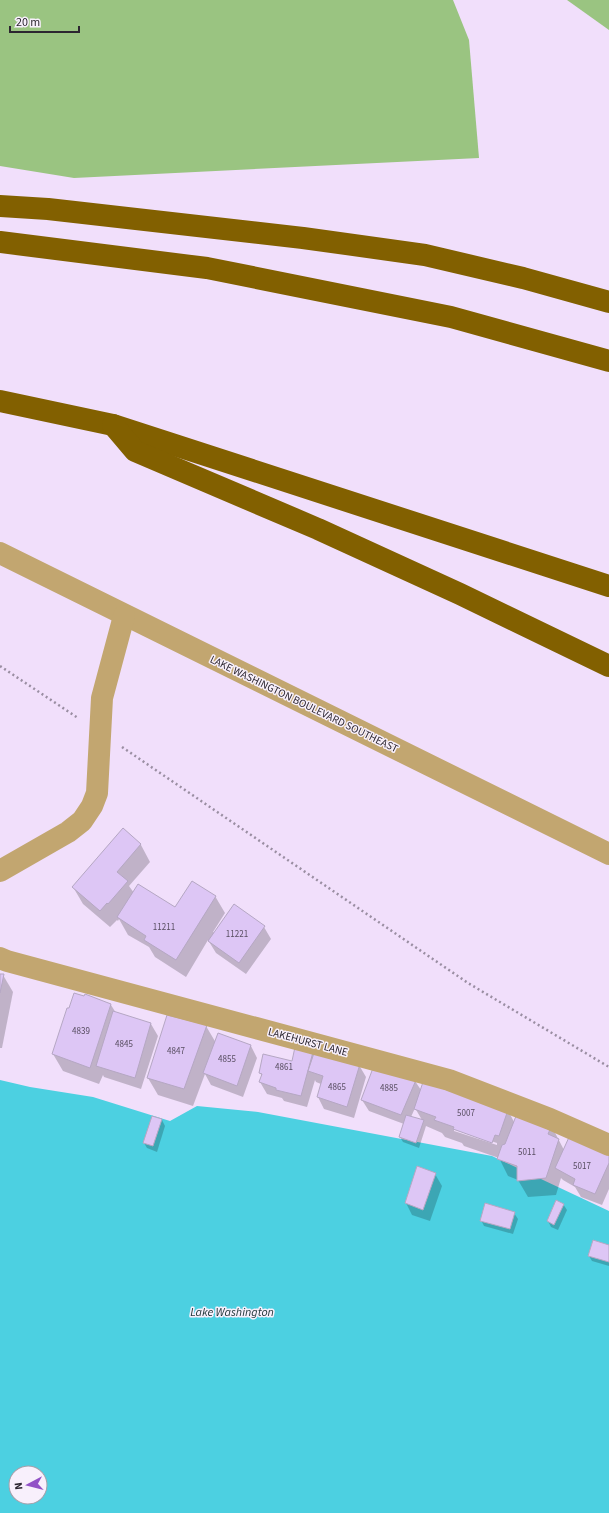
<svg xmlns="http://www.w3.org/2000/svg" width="609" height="1513" viewBox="0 0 609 1513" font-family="'Source Sans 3',sans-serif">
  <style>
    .green { fill: #9ac481 }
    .water { fill: #4cd0e1; fill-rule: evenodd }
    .shadow { fill: #0003; fill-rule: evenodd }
    .building { fill: #ddc6f5; stroke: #b5a7c3 }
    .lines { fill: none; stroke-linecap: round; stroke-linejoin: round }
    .path { stroke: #9a8ea2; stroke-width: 2.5; stroke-dasharray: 2 3; stroke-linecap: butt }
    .minor { stroke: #c2a670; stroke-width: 22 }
    .highway { stroke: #826000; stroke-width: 22 }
    .labels { text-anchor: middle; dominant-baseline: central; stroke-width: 3; stroke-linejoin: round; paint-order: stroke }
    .number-label { font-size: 9px; fill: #584e61 }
    .street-label { font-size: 11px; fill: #2c2630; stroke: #f8f0fc }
    .water-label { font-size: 12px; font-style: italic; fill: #1d3437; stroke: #f8f0fc }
  </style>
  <rect width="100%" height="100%" fill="#f1dffb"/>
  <g class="green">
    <polygon points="0,0 453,0 469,40 479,158 74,178 0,166"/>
    <polygon points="567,0 609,0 609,30"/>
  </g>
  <path class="water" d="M0 1080 30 1087 93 1097 170 1121 197 1106 258 1112 492 1156 609 1211V1513H0ZM16 1473H40V1497H16Z"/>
  <g class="shadow">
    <polygon points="123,830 141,845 150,862 129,886 134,893 176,909 215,896 225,913 213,932 215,933 264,927 271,939 246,974 216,953 208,940 186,977 155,957 149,947 128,935 119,919 118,921 117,920 110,927 83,904 73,887"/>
    <polygon points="0,975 3,975 13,992 2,1048 0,1048"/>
    <polygon points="111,1005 116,1013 151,1024 158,1036 141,1089 104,1077 103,1075 99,1084 63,1071 53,1054"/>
    <polygon points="206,1026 216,1043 251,1046 257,1058 243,1097 211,1085 205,1074 193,1106 158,1095 148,1078"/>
    <polygon points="296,1049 359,1065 366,1077 354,1118 324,1109 318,1097 321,1084 316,1082 315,1080 307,1107 284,1101 282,1098 267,1094 260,1082 262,1076 260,1073 292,1063"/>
    <path d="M415 1081 421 1090 508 1110 514 1122 551 1125 564 1150 609 1152V1189L602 1205 581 1197 575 1187 563 1180 561 1178 556 1195 528 1197 518 1180 508 1176 499 1158 464 1146 462 1143 445 1137 442 1133 426 1126 419 1148 403 1142 400 1137 404 1124 369 1111 362 1100ZM415 1108 422 1120 411 1117ZM454 1129 497 1143V1145L454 1131Z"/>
    <polygon points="153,1117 162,1120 165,1126 157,1152 147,1148 144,1143"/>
    <polygon points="435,1174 442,1186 430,1221 412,1215 406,1203"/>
    <polygon points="563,1204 567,1210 558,1230 551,1227 548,1221"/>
    <polygon points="514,1213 518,1219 513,1234 484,1226 481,1220"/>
    <polygon points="609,1246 609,1266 592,1261 589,1256"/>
  </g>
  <g class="building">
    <polygon points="123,828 141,844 117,872 128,881 108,904 107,903 100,911 72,887"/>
    <polygon points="192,881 216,896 176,960 144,940 146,936 117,917 138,884 175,907"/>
    <polygon points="234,904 265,926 239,963 208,941"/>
    <polygon points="0,974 4,974 0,993"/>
    <polygon points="74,993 84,996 85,994 111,1004 90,1068 52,1054 67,1008 69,1008"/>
    <polygon points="113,1011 151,1023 135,1078 96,1066"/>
    <polygon points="167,1015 207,1025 184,1089 147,1078"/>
    <polygon points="218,1033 251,1045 237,1086 203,1073"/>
    <polygon points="295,1047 313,1052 301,1096 276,1090 276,1088 259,1082 262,1074 259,1073 263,1054 292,1061"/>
    <polygon points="315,1050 360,1064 347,1107 317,1097 323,1076 308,1071"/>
    <polygon points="373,1068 416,1080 401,1115 361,1100"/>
    <polygon points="423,1082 508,1110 499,1136 495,1135 492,1143 453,1129 454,1127 434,1120 436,1117 414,1109"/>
    <polygon points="518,1111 552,1125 548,1134 559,1139 546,1178 517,1181 517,1166 497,1159 502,1145 505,1144"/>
    <polygon points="406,1115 424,1120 416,1143 399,1137"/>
    <polygon points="152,1116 162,1119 153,1146 143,1143"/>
    <polygon points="570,1135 609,1151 609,1163 595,1194 573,1185 575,1179 555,1168"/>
    <polygon points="417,1166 436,1173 423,1210 405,1203"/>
    <polygon points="556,1200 564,1204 554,1225 547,1221"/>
    <polygon points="485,1203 515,1212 510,1229 480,1221"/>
    <polygon points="593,1240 609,1245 609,1262 588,1256"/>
  </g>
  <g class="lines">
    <g class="path">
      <polyline points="0,666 78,718"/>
      <polyline points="122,747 468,983 609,1067"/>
    </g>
    <g class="minor">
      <polyline points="0,553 609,854"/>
      <polyline points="0,871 68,832 82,821 92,806 97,793 102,698 124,616"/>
      <polyline points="0,958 7,961 449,1080 550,1119 609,1145"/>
    </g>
    <g class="highway">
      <polyline points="0,206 48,209 303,238 425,255 523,278 609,302"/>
      <polyline points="0,242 207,268 451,317 609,361"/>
      <polyline points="0,401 113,425 609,586"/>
      <polyline points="113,425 135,451 318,529 460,594 609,666"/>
    </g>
  </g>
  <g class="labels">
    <g class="number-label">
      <text x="164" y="927">11211</text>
      <text x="237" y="934">11221</text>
      <text x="81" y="1031">4839</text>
      <text x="124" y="1044">4845</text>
      <text x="176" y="1051">4847</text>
      <text x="227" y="1059">4855</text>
      <text x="284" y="1067">4861</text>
      <text x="337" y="1087">4865</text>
      <text x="389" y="1088">4885</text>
      <text x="466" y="1113">5007</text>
      <text x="527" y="1152">5011</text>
      <text x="582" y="1166">5017</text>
    </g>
    <g class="street-label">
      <text transform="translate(304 704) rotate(26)">LAKE WASHINGTON BOULEVARD SOUTHEAST</text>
      <text transform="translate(308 1042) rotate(15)">LAKEHURST LANE</text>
    </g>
    <g class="water-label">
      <text x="232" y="1312">Lake Washington</text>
    </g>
  </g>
  <g transform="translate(28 1485) rotate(263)"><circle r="19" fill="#f8f0fc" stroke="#a69faa"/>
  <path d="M0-3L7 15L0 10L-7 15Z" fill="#9252c7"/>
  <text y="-6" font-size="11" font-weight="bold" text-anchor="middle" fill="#2c2630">N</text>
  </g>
  <path d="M10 26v6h69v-6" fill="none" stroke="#2c2630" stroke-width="2"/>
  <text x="16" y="26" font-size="12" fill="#2c2630" stroke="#f8f0fc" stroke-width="3" paint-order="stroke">20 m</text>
</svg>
